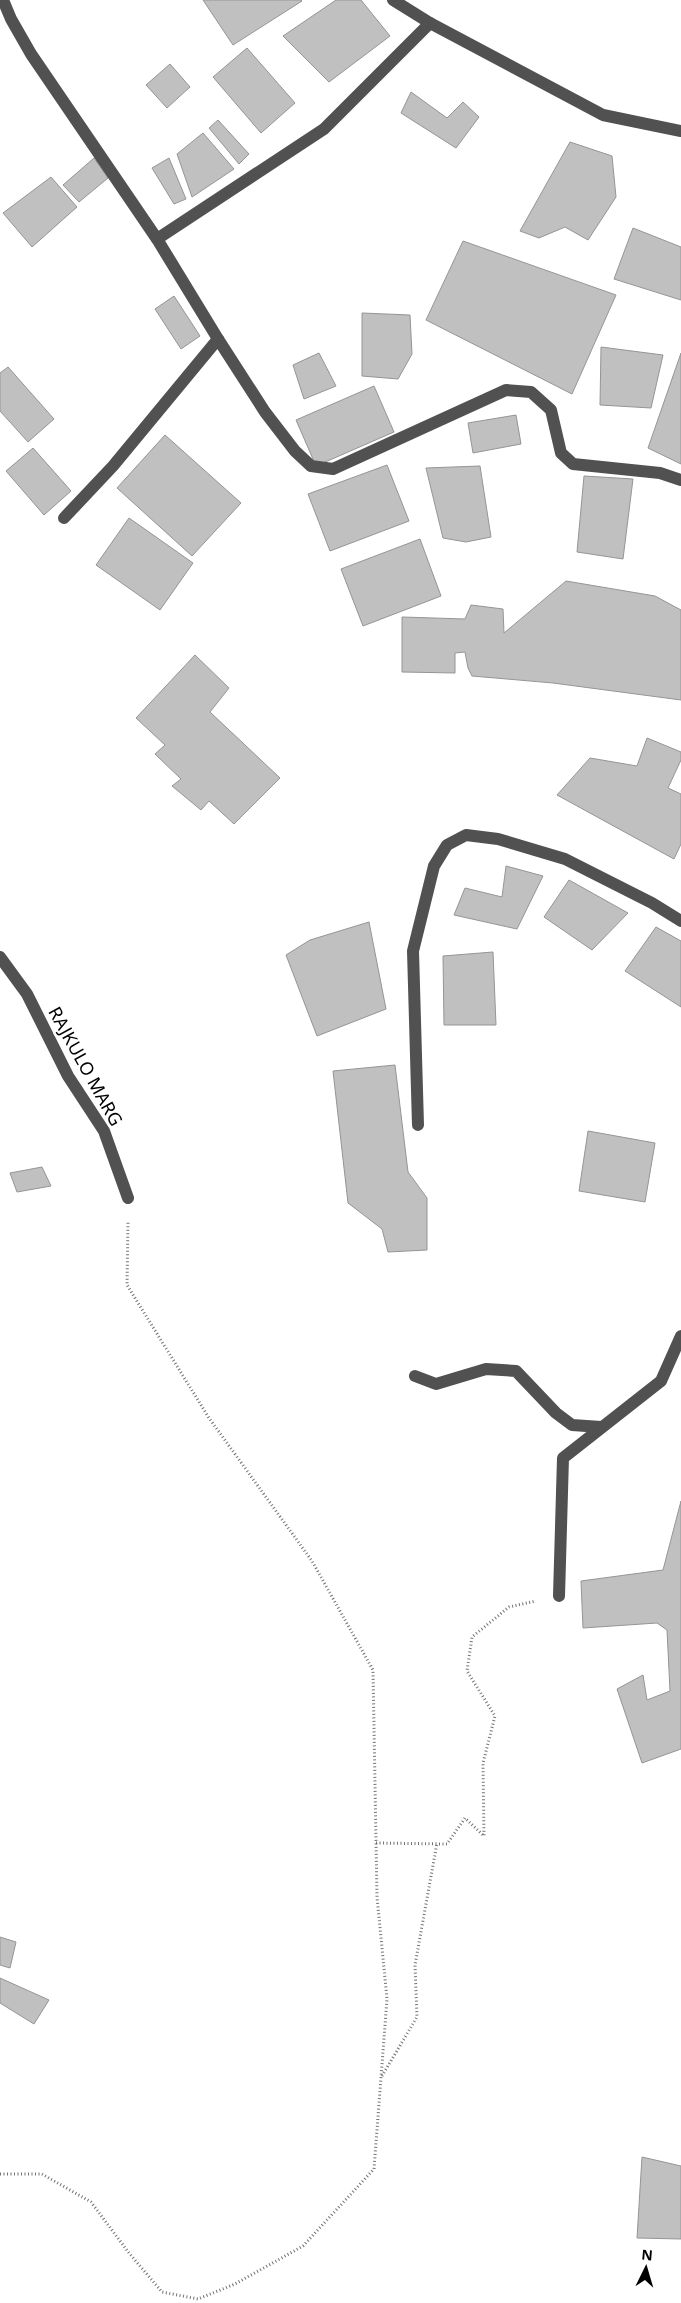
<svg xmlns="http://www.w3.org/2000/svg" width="681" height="2303" viewBox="0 0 681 2303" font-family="'Noto Sans',sans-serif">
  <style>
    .building { fill: #c0c0c0; stroke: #959595 }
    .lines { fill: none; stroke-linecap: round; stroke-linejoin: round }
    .path { stroke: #737373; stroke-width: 3; stroke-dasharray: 1 2.5; stroke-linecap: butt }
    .minor { stroke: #515151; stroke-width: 12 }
    .labels { text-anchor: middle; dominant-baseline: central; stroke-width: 5; stroke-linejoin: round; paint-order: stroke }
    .street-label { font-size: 18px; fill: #000; stroke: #fff }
  </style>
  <rect width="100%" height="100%" fill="#fff"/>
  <g class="building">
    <polygon points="203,0 301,0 302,1 233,45"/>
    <polygon points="336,0 361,0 390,36 329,82 283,36"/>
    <polygon points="247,48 295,103 261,133 213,77"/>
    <polygon points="170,64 190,87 167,108 146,85"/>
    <polygon points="411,92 447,118 463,102 479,117 456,148 401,113"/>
    <polygon points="218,120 249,154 239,164 209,128"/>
    <polygon points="203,133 234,169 192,197 177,154"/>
    <polygon points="570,142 612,156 616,197 588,240 565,227 539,238 520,231"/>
    <polygon points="94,158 108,178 79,202 63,185"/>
    <polygon points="169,158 186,199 174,204 152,168"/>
    <polygon points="51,177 77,207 32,247 3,213"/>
    <polygon points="633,228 681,247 681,300 614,279"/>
    <polygon points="463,241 616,295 572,394 426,320"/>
    <polygon points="174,296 200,336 181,349 155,309"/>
    <polygon points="362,313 410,315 412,354 398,379 362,376"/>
    <polygon points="601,347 663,355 651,408 600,405"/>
    <polygon points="319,353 336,386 304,399 293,365"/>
    <polygon points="681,353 681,464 648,448"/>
    <polygon points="8,367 54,419 28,442 0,411 0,373"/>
    <polygon points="374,386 394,432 316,466 296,420"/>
    <polygon points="516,415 521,444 473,453 468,423"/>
    <polygon points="165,435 241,503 192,556 117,488"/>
    <polygon points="33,448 71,491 44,515 6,471"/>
    <polygon points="387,465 409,521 330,551 308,494"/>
    <polygon points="480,466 491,537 466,542 443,538 426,468"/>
    <polygon points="584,476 633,479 623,559 577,552"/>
    <polygon points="129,518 193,563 160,610 96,565"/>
    <polygon points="420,539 441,596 363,626 341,569"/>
    <polygon points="566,581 655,596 681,610 681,700 553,683 472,676 468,668 465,652 455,653 455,673 402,672 402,617 465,619 471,605 503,609 504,633"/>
    <polygon points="195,655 229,688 210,712 280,778 234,824 209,801 201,810 172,786 181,779 155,754 165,745 136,718"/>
    <polygon points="647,738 681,752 681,760 668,788 681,794 681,844 674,859 557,795 590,758 637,766"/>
    <polygon points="506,866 543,876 517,929 454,915 465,888 502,897"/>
    <polygon points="569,880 628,913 592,950 544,917"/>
    <polygon points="369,922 386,1009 317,1036 286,955 310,940"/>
    <polygon points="656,927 681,941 681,1007 625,971"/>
    <polygon points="493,952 496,1025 444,1025 443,956"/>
    <polygon points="395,1065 408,1172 427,1198 427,1250 388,1252 382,1229 348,1203 333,1071"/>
    <polygon points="588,1131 655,1143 645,1202 579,1191"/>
    <polygon points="42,1167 51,1186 17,1192 10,1173"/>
    <polygon points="681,1501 681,1749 642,1763 617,1689 643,1675 647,1700 670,1691 667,1630 657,1623 583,1628 581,1581 663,1570"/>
    <polygon points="0,1937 16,1942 10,1968 0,1965"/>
    <polygon points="0,1978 49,2000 34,2024 0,2003"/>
    <polygon points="642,2157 681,2166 681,2239 637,2238"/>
  </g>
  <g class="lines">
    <g class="path">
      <polyline points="376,1843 447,1844 465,1818 484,1836 483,1763 495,1716 467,1671 472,1637 509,1607 536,1601"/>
      <polyline points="382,2076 417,2017 415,1965 437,1843"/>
      <polyline points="0,2174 42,2174 91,2202 129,2253 162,2292 198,2299 235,2284 303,2246 374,2169 387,1999 377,1897 373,1670 312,1561 209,1418 127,1285 128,1222"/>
    </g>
    <g class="minor">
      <polyline points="3,0 11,19 31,54 157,239 218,339 265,412 295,451 311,466 333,469 506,390 531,392 551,410 561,453 573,464 660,473 681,480"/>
      <polyline points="393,0 430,23 603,115 681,131"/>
      <polyline points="157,239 324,129 430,23"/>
      <polyline points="64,518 113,466 218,339"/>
      <polyline points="0,957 27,994 68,1076 104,1131 128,1198"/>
      <polyline points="418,1125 413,951 434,866 447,845 466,835 498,839 565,859 652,903 681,921"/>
      <polyline points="415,1376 436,1384 486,1369 516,1371 556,1413 572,1425 601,1427"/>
      <polyline points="559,1596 563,1458 661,1381 681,1336"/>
    </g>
  </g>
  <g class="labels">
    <g class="street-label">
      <text transform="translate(86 1066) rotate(61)">RAJKULO MARG</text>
    </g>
  </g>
  <g transform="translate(646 2268) rotate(5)" stroke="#ffffff" stroke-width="4" paint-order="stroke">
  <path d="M0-4L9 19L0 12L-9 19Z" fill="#000000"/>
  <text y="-8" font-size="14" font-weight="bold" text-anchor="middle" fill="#000000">N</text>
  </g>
</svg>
